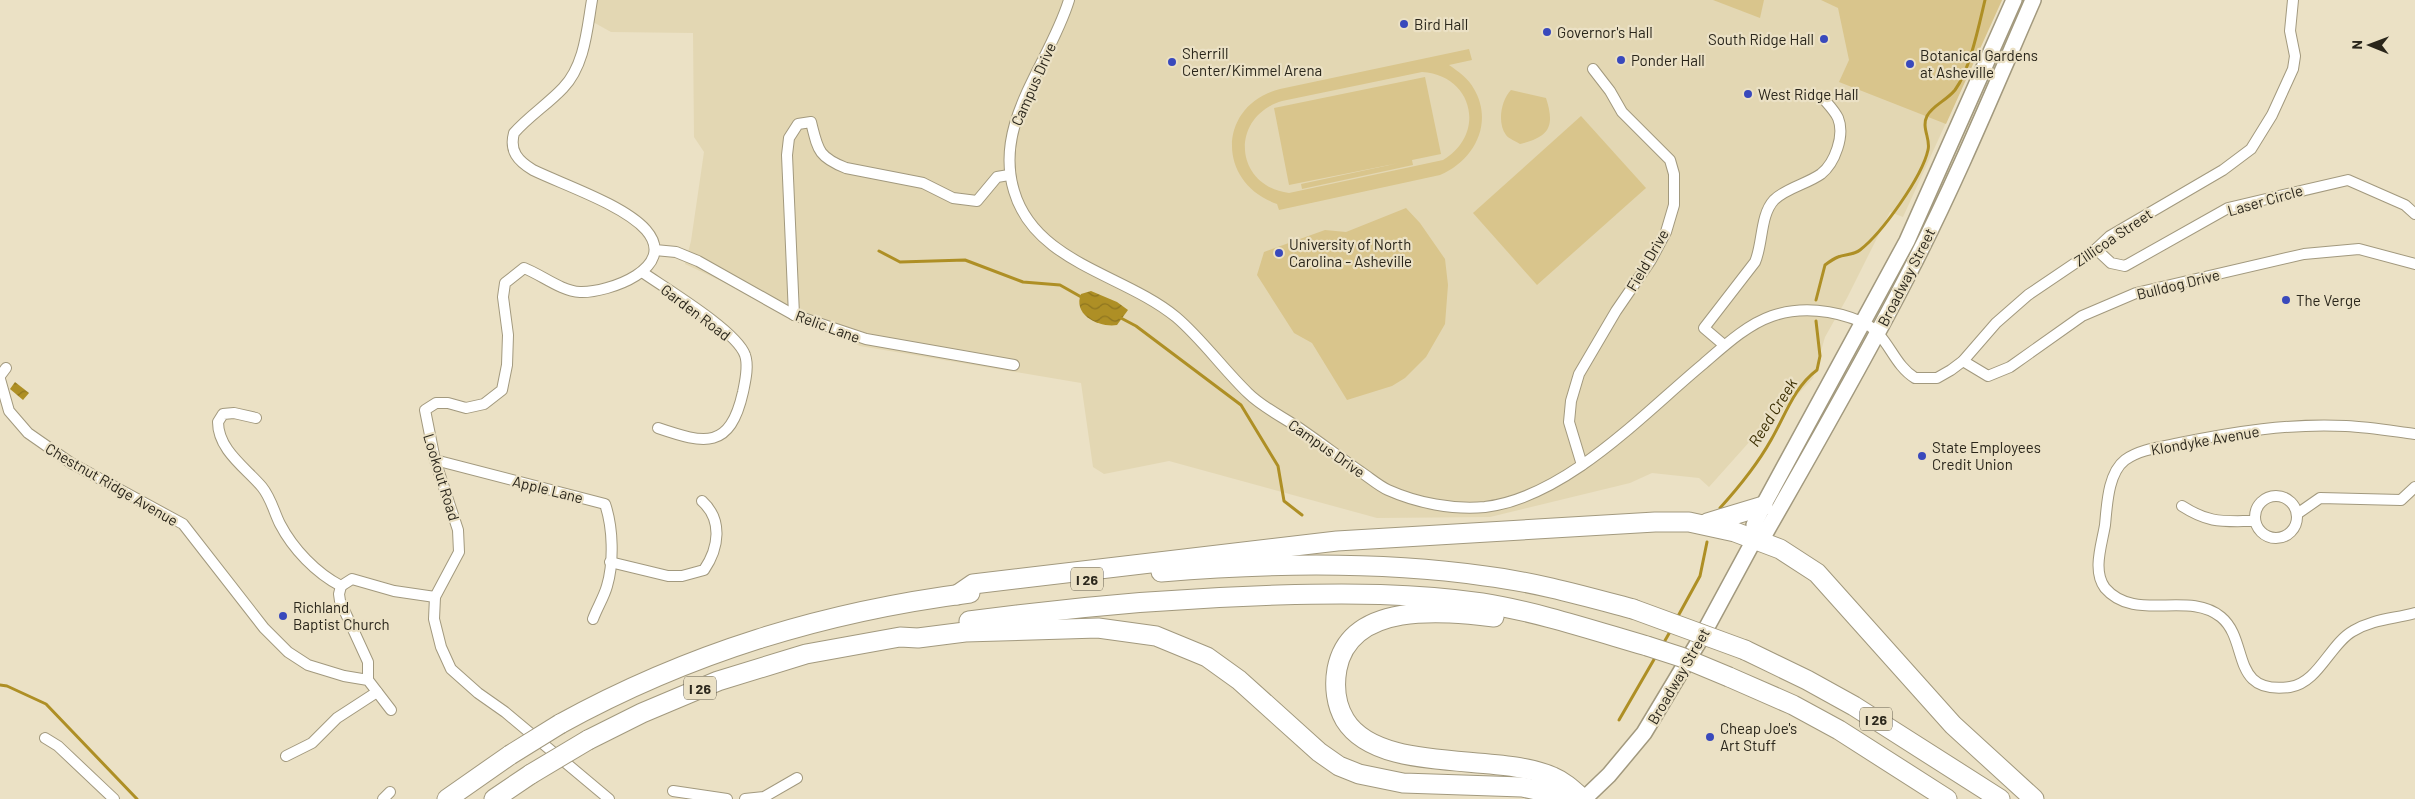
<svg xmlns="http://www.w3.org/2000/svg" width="2415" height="799" viewBox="0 0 2415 799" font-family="Barlow,sans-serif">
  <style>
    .built { fill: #e3d7b3 }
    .green { fill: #d9c58c; fill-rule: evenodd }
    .water { fill: url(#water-waves) }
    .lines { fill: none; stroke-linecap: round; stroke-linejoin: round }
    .stream { stroke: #ae8f25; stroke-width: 3 }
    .minor-casing { stroke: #a2997e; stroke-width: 12 }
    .secondary-casing { stroke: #a2997e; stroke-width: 18 }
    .motorway-casing { stroke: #a2997e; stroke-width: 21 }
    .minor { stroke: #fff; stroke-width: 10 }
    .secondary { stroke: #fff; stroke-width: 15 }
    .motorway { stroke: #fff; stroke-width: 19 }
    .motorway-bridge-casing { stroke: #a2997e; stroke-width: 21; stroke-linecap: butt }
    .motorway-bridge { stroke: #fff; stroke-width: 19 }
    .poi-dot { fill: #3949bc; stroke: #ebe1c5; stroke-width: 2 }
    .labels { text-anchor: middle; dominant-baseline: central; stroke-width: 4.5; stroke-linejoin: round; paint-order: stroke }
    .shield { fill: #ebe1c5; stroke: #645e4e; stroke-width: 1 }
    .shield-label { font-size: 14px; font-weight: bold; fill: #2a261b }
    .poi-label { font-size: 15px; fill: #2a261b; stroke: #ebe1c5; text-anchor: start }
    .street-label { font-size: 15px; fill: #2a261b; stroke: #ebe1c5 }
    .water-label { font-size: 16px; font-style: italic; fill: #3b2e01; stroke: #ebe1c5 }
  </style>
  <defs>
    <pattern id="water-waves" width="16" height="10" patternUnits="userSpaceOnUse" patternTransform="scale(1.25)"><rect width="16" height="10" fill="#ae8f25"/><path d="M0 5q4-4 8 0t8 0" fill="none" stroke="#8e751f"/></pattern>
  </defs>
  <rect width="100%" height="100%" fill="#ebe1c5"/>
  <polygon class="built" points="596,0 2002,0 1903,217 1890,212 1847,298 1825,337 1813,378 1769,425 1760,430 1709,487 1699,478 1652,473 1630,483 1490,517 1377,518 1169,461 1104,474 1093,467 1081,383 860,346 685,264 691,241 704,152 694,137 693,33 611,32 593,22"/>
  <g class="green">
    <polygon points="1713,0 1764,0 1760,18"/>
    <polygon points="1821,0 2002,0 1946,124 1839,82 1849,60 1838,8"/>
    <path d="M1469 49 1472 60 1449 65C1459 72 1468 78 1474 89 1494 123 1474 161 1440 175L1279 210 1277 204C1216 183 1217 105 1280 89ZM1422 72C1473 75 1487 134 1443 160L1289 193C1234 186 1229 117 1282 101Z"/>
    <polygon points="1425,77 1441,154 1412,160 1413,165 1302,189 1301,184 1399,163 1289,185 1274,108"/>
    <path d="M1511 90 1546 98C1555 126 1550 137 1520 144 1516 141 1509 139 1506 135 1497 123 1501 100 1511 90Z"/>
    <polygon points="1581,116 1646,188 1537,285 1473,213"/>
    <polygon points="1406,208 1420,223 1445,259 1448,285 1445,324 1426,357 1405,378 1392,386 1347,400 1312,343 1294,333 1257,275 1264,252 1325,230 1346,232"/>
  </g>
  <g class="water">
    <path d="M1091 291 1117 302 1128 310 1117 325C1101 328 1072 316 1081 294Z"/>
    <polygon points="15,382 29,393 23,400 10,389"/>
  </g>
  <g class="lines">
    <g class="stream">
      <polyline points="879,251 900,262 965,260 1023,282 1060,285 1083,298"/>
      <path d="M1816 300 1825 265C1829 262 1833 259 1838 257 1845 254 1854 255 1860 250 1882 233 1922 177 1928 150 1931 139 1921 128 1927 116 1933 105 1946 101 1955 90 1970 70 1979 25 1985 0"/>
      <polyline points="1119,317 1136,326 1241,405 1278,466 1284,501 1302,515"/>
      <path d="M1720 508C1739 487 1757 465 1771 440 1785 416 1794 387 1817 370L1820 356 1816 321"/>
      <polyline points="1677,618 1700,576 1707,542"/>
      <polyline points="1663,644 1671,630"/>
      <polyline points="0,685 7,686 46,704 137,799"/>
      <polyline points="1619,720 1656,656"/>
    </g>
    <g class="minor-casing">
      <g id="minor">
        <path d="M592 0C587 29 585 65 563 88 548 104 529 116 514 133 509 151 518 161 533 170 564 185 624 205 646 230 679 268 608 293 580 292 561 291 542 275 524 268L505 283 503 297 508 335 507 365 502 390 484 404 466 408 448 403H436L425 410 435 460 458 530 459 552 435 597 434 619 441 647 451 669 478 693 505 712 609 799"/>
        <path d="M1069 0C1050 63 993 122 1014 191 1035 263 1124 274 1176 317 1202 339 1223 369 1248 393 1263 408 1285 418 1302 430 1322 444 1341 458 1361 472 1370 478 1379 486 1388 490 1417 503 1453 510 1485 507 1566 497 1642 415 1702 365 1723 347 1746 325 1772 316 1801 306 1834 310 1862 322 1888 333 1892 364 1915 378H1937L1951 370 1963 361 1996 323 2028 295 2096 249 2110 236 2223 170 2251 149 2272 115 2293 69 2295 56 2290 31 2293 0"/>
        <polyline points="2096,249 2111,263 2125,266 2228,208 2348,180 2405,205 2415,214"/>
        <polyline points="655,250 676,252 698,261 794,315 866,339 1014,365"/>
        <path d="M642 272C665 288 737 331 745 355 749 366 745 382 743 392 730 450 705 444 658 428"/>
        <path d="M794 315 787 155 789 138 798 124 811 122C818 150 818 157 846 168L923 183 953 198 977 201 997 177 1009 175"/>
        <path d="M1724 345 1704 328 1755 262C1763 244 1760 215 1774 200 1786 188 1807 184 1821 174 1835 163 1845 135 1838 118 1835 111 1827 103 1822 97"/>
        <polyline points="1963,361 1988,376 2010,367 2082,316 2136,293 2304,254 2359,249 2415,264"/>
        <polyline points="0,376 6,368"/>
        <polyline points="0,379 9,411 28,433 71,463 183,524 264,628 288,652 308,665 344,676 368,680 391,710"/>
        <path d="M256 418 234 413 223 414 218 422C218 450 246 468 262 487 271 498 274 512 280 524 293 549 316 573 341 586"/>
        <path d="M2415 434C2392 431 2369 427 2346 426 2290 423 2234 432 2180 443 2162 447 2140 449 2125 460 2108 473 2107 505 2105 525 2102 544 2092 571 2105 588 2135 623 2188 590 2221 617 2250 641 2229 695 2290 687 2318 683 2330 644 2353 631 2373 619 2393 619 2415 613"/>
        <path d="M435 460 605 504C613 527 614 562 607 586 604 597 597 608 593 619"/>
        <polyline points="1582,465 1569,422 1571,401 1579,374 1616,311 1651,260 1666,232 1674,205 1674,174 1670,160 1622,112 1610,91 1593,69"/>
        <circle cx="2276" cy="517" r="21"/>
        <path d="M2182 506C2210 524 2223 521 2255 521"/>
        <polyline points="2297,514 2320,498 2401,500 2415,487"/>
        <path d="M610 562 668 576H682L704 570C719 548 723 520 702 501"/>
        <polyline points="341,586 339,594 340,601 368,662 368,680"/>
        <polyline points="341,586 352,579 394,591 435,597"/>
        <polyline points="45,738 58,746 114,799"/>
        <polyline points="286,756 312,743 337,718 377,692"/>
        <polyline points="673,791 727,799"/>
        <polyline points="383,799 390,792"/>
        <polyline points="745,799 764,797 797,778"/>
      </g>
    </g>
    <g class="secondary-casing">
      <g id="secondary">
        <polyline points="1754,540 1754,525 1763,506 1907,241 2014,0"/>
        <path d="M1584 799 1609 775 1644 733 1701 638 1754 540 1766 532C1815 446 1864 361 1909 273 1955 184 1993 92 2033 0"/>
      </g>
    </g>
    <g class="motorway-casing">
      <g id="motorway">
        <polyline points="1707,523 1763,506"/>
        <path d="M1161 572C1268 563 1379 561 1485 576 1535 582 1584 596 1633 609"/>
        <polyline points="957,595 973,584 1337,541 1655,522 1689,522 1735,532 1780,549 1817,573 1953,725 2034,799"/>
        <path d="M1494 617C1443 611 1350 601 1337 669 1334 686 1336 705 1345 720 1379 775 1498 752 1553 777 1565 782 1573 790 1583 799"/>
        <path d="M969 621C1072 607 1174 598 1278 595 1346 593 1415 593 1482 603 1538 612 1592 630 1647 646"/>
        <polyline points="1745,650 1807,680 1854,706 2000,799"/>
        <polyline points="1729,677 1793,705 1839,730 1947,799"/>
        <path d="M560 724C689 653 823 612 970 593"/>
        <polyline points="588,740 642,713 718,681 806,654 900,637 918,638 965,632 1098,628 1156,636 1207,657 1239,680 1319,752 1339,766 1359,774 1403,783 1522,787 1580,799"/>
        <polyline points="447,799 510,755"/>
        <polyline points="494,799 531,774"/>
      </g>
    </g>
    <use href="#minor" class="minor"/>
    <use href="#secondary" class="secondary"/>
    <use href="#motorway" class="motorway"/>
    <g class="motorway-bridge-casing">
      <g id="motorway-bridge">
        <polyline points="1633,609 1745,650"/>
        <polyline points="1647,646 1681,657 1729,677"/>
        <polyline points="510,755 560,724"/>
        <polyline points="531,774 588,740"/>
      </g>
    </g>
    <use href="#motorway-bridge" class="motorway-bridge"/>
  </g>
  <g class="poi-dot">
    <circle cx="1404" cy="24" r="5"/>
    <circle cx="1547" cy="32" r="5"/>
    <circle cx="1824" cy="39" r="5"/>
    <circle cx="1621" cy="60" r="5"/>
    <circle cx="1172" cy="62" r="5"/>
    <circle cx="1910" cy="64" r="5"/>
    <circle cx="1748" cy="94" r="5"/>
    <circle cx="1279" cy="253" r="5"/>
    <circle cx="2286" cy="300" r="5"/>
    <circle cx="1922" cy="456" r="5"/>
    <circle cx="283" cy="616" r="5"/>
    <circle cx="1710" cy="737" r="5"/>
  </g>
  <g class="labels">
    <g class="shield">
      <rect x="1071" y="567.5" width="32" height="23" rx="4"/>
      <rect x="684" y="676.5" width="32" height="23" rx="4"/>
      <rect x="1860" y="707.5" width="32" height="23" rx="4"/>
    </g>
    <g class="shield-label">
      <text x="1087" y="579">I 26</text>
      <text x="700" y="688">I 26</text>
      <text x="1876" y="719">I 26</text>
    </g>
    <g class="poi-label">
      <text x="1414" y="24">Bird Hall</text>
      <text x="1557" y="32">Governor's Hall</text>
      <text x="1814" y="39" text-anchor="end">South Ridge Hall</text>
      <text x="1182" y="53">Sherrill<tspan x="1182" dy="17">Center/Kimmel Arena</tspan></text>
      <text x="1920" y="55">Botanical Gardens<tspan x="1920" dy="17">at Asheville</tspan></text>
      <text x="1631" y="60">Ponder Hall</text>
      <text x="1758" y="94">West Ridge Hall</text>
      <text x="1289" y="244">University of North<tspan x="1289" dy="17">Carolina - Asheville</tspan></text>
      <text x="2296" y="300">The Verge</text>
      <text x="1932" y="447">State Employees<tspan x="1932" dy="17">Credit Union</tspan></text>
      <text x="293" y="607">Richland<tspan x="293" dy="17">Baptist Church</tspan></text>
      <text x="1720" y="728">Cheap Joe's<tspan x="1720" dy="17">Art Stuff</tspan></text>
    </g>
    <g class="street-label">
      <text transform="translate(1033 84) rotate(-66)">Campus Drive</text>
      <text transform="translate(2265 200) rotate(-16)">Laser Circle</text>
      <text transform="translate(2113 237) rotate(-34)">Zillicoa Street</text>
      <text transform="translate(1647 260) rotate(-60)">Field Drive</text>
      <text transform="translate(1906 277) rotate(-63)">Broadway Street</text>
      <text transform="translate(2178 284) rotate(-14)">Bulldog Drive</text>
      <text transform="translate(696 312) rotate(37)">Garden Road</text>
      <text transform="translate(828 326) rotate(20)">Relic Lane</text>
      <text transform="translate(2205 440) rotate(-10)">Klondyke Avenue</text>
      <text transform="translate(1327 448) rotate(35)">Campus Drive</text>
      <text transform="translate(442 477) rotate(73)">Lookout Road</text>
      <text transform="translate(112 484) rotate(30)">Chestnut Ridge Avenue</text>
      <text transform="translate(548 489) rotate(14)">Apple Lane</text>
      <text transform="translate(1678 676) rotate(-60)">Broadway Street</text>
    </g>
    <g class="water-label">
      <text transform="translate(1772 412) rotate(-58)">Reed Creek</text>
    </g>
  </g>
  <g transform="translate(2370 45) rotate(271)" stroke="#ebe1c5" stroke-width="4" paint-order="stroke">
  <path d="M0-4L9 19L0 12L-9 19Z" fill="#2a261b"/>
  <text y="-8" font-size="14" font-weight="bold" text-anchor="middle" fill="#2a261b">N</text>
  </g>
</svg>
